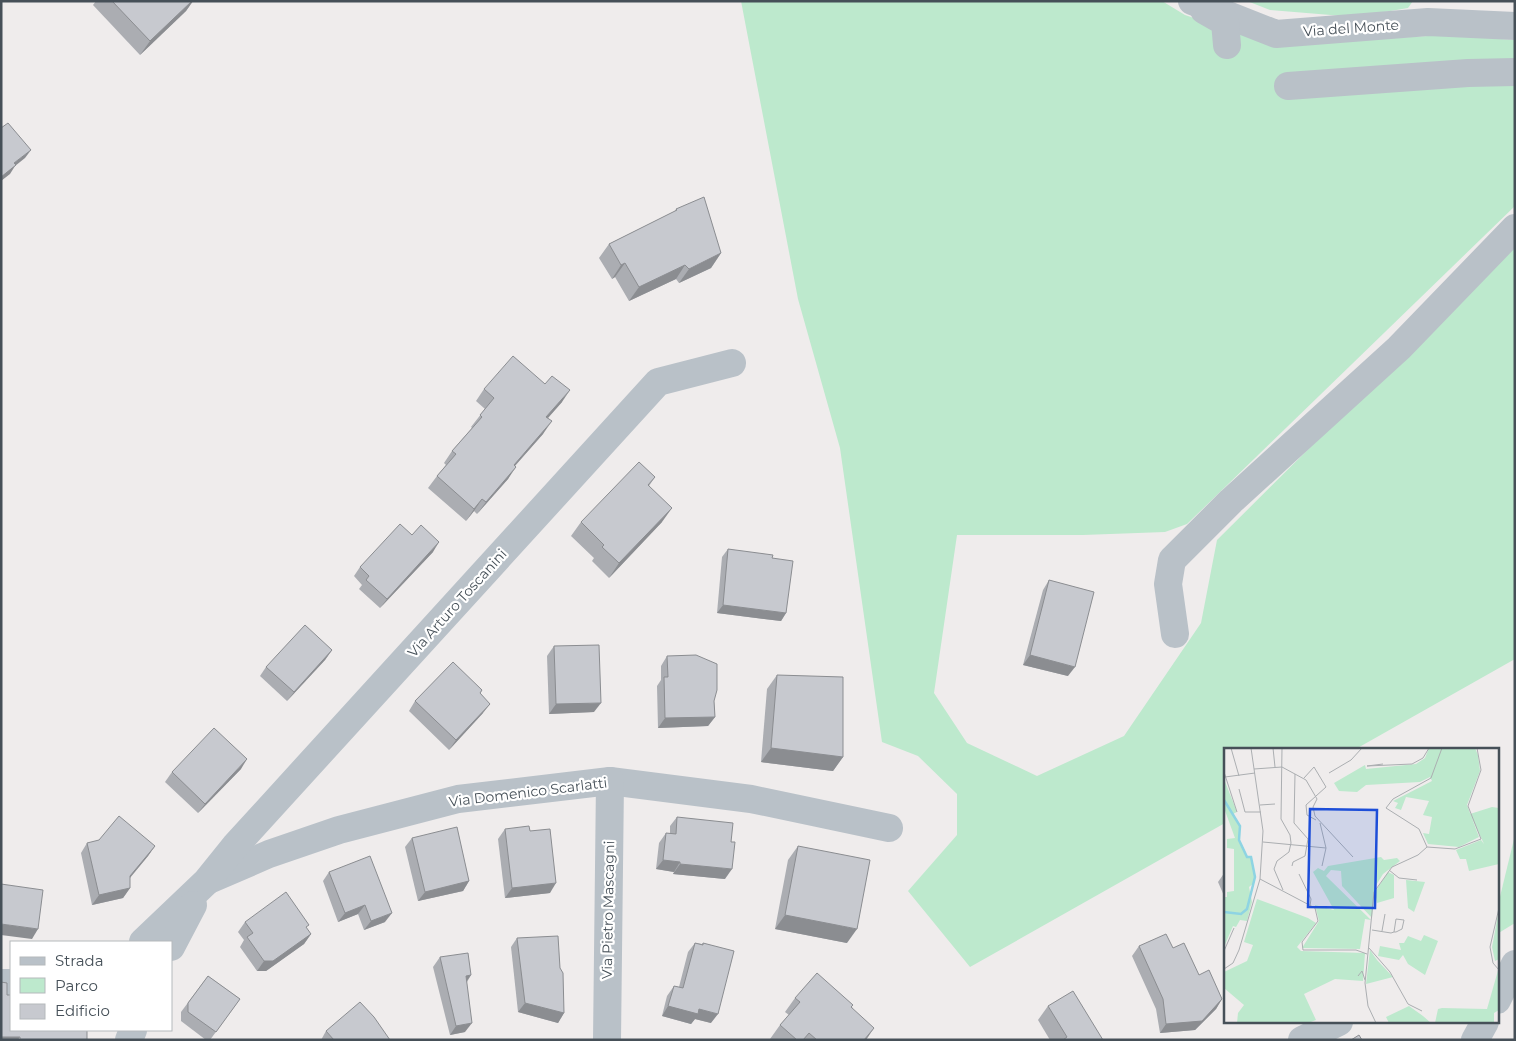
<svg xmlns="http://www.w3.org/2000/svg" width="1516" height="1041" viewBox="0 0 1516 1041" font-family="Montserrat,sans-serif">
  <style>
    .green { fill: #bde9cd }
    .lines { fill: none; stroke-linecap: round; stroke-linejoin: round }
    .minor { stroke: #b9c1c8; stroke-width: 28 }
    .wall { fill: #abadb2 }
    .shaded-wall { fill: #8b8d91 }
    .building { fill: #c7c9cf; stroke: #8b8d91 }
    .labels { text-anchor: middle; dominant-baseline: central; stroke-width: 4.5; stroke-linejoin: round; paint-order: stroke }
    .street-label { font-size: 14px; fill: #465058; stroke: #fff }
    .inset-river { fill: none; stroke: #8ed4e3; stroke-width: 2.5 }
    .inset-road { fill: none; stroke: #abaeb1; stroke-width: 1 }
    .view { fill: #1d4ed8; fill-opacity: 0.15; stroke: #1d4ed8; stroke-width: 2.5 }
    .inset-edge { fill: none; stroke: #465058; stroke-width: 2.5 }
  </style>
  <rect width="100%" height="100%" fill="#efecec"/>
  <g class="green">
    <polygon points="741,1 1162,1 1185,15 1274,45 1445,35 1515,40 1515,206 1187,524 1165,532 1083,535 957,535 934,693 967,743 1037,776 1124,736 1201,623 1217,540 1515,244 1515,659 1354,750 1225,750 1225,823 970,967 908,891 957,835 957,794 918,756 882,742 840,448 798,299"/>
    <polygon points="1247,1 1413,1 1408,8 1355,17 1270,10"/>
    <polygon points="1515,835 1515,923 1497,934 1497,909"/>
  </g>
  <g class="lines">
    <g class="minor">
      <polyline points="1192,1 1276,34 1428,22 1515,26"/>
      <polyline points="1204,10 1225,22 1227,45"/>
      <polyline points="1288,86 1468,73 1515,72"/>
      <polyline points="1175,634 1168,584 1172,560 1231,501 1399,348 1515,228"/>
      <polyline points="209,880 269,854 339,830 458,799 610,781 751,799 889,828"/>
      <polyline points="143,942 206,882 235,846 658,382 732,363"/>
      <polyline points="171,947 193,905"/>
      <polyline points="1,983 11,983"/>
      <polyline points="1497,1000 1515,964"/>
      <polyline points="129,1040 133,1030"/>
      <polyline points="607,1040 610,781"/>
      <polyline points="1302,1040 1339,1022"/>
      <polyline points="1475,1040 1485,1022"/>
    </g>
  </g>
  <g class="wall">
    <polygon points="96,1 193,1 186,11 140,55 93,5"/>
    <polygon points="676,209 721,253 711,268 679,283 676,279 629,301 615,277 612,279 599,258 609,244 674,212"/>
    <polygon points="484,389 562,402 548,418 543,434 515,466 508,479 477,514 474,511 466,521 428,488 437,476 446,465 444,463 452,451 472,428 471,427 485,409 476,401"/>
    <polygon points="655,477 649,486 662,522 609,578 592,561 594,558 571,536 581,522"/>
    <polygon points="412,535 433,552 380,608 359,589 362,585 354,576 360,567"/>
    <polygon points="728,549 772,558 786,613 781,621 717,613 722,557"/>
    <polygon points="1049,580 1068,676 1023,665 1043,590"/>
    <polygon points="554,646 594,712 549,714 547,656"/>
    <polygon points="332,650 325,660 287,701 260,676 266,667"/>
    <polygon points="667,656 714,701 715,717 708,726 658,728 657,686 661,680 661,666"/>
    <polygon points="777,675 843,757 833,771 761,762 767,689"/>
    <polygon points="482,690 480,694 483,713 449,750 409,711 415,701"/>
    <polygon points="241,769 198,813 165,782 172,772"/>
    <polygon points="677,817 725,879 673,874 674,872 656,869 659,843 666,833 670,833 670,826"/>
    <polygon points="505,829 530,831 550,893 505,898 498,839"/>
    <polygon points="412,838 469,881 463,891 418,901 405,847"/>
    <polygon points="87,843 155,846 148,856 130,878 130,888 123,898 92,905 81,853"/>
    <polygon points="798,846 847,943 775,929 788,860"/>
    <polygon points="329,872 385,922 364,930 358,914 338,922 323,881"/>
    <polygon points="1225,872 1225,898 1218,882"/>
    <polygon points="245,922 307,929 311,934 304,944 266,971 257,971 240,947 244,940 238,932"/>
    <polygon points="517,938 560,968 564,1013 558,1023 518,1012 511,947"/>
    <polygon points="695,943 702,944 703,943 711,1023 695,1019 691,1024 662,1016 667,996 674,986 679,987 688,952"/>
    <polygon points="1139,946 1173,948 1222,999 1216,1009 1195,1030 1160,1033 1156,1009 1132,956"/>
    <polygon points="440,957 471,975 467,982 465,1032 450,1035 433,967"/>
    <polygon points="208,976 240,999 210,1040 206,1040 181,1021 181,1012"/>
    <polygon points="795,998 852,1007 866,1040 771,1040 770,1039 780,1025 789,1015 785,1012"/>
    <polygon points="1048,1006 1103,1040 1050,1040 1038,1020"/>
    <polygon points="326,1031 390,1040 321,1040"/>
  </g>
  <g class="shaded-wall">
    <polygon points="192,1 193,1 186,11 140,55 150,41"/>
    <polygon points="31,150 25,158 15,166 10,174 1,181 1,177 14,163"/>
    <polygon points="721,253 711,268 679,283 689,269"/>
    <polygon points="625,263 615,277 612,279 621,265"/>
    <polygon points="685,265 676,279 629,301 639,287"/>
    <polygon points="570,390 562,402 538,429 546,417"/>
    <polygon points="552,421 543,434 505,477 514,465"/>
    <polygon points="516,467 508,479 477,514 486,502"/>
    <polygon points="482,499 474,511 466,521 474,509"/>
    <polygon points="672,508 662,522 609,578 619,563"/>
    <polygon points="439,542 433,552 380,608 387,599"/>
    <polygon points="723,605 786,613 781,621 717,613"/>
    <polygon points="332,650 325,660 287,701 294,692"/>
    <polygon points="1030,655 1075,667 1068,676 1023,665"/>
    <polygon points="601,703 594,712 549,714 556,704"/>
    <polygon points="490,704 483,713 449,750 456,740"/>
    <polygon points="715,717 708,726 658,728 665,718"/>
    <polygon points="771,748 843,757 833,771 761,762"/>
    <polygon points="247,759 241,769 198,813 205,804"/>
    <polygon points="155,846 148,856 123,886 130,876"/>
    <polygon points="663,860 680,862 674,872 656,869"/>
    <polygon points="680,864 732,869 725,879 673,874"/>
    <polygon points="469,881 463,891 418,901 425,892"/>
    <polygon points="556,883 550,893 505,898 512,888"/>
    <polygon points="130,888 123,898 92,905 99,895"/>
    <polygon points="365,905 358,914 338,922 345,913"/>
    <polygon points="392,913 385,922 364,930 371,921"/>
    <polygon points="785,915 857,929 847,943 775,929"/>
    <polygon points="1,924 38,929 32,939 1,935"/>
    <polygon points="311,934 304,944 266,971 257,971 264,961"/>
    <polygon points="471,975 464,985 466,976"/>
    <polygon points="1222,999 1216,1009 1195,1030 1160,1033 1166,1024"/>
    <polygon points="525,1003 564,1013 558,1023 518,1012"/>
    <polygon points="668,1006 699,1009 718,1014 711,1023 695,1019 691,1024 662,1016"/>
    <polygon points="472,1023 465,1032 450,1035 456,1026"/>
    <polygon points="874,1028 866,1040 864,1040"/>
    <polygon points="1,1037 20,1037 18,1040 1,1040"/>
  </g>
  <g class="building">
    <polygon points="112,1 192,1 150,41"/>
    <polygon points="8,123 31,150 14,163 16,165 1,177 1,128"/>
    <polygon points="704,197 721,253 689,269 685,265 639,287 625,263 621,265 609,244 677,210 676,209"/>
    <polygon points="513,356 545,384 552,376 570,390 546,417 552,421 514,465 516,467 486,502 482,499 474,509 437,476 456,454 452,451 482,417 480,415 494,398 484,389"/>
    <polygon points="639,462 655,477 648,485 672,508 619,563 602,547 604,545 581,522"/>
    <polygon points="400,524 412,535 421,525 439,542 387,599 366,580 369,576 360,567"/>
    <polygon points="728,549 773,555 772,558 793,561 786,613 723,605"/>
    <polygon points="1049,580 1094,592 1075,667 1030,655"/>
    <polygon points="305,625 332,650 294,692 266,667"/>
    <polygon points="599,645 601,703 556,704 554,646"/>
    <polygon points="696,655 717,664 717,690 714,701 715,717 665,718 664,677 668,677 667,656"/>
    <polygon points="453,662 482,690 480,693 490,704 456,740 415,701"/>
    <polygon points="777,675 843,677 843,757 771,748"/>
    <polygon points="214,728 247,759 205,804 172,772"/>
    <polygon points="119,816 155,846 130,876 130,888 99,895 87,843 99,840"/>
    <polygon points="677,817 733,823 731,842 735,842 732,869 680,864 680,862 663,860 666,833 676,834"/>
    <polygon points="529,826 530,831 550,829 556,883 512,888 505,829"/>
    <polygon points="457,827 469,881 425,892 412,838"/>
    <polygon points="798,846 870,860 857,929 785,915"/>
    <polygon points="370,856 392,913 371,921 365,905 345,913 329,872"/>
    <polygon points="1,884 43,890 38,929 1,924"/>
    <polygon points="286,892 309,925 306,927 311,934 273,961 264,961 247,937 253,933 245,922"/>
    <polygon points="1166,934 1173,948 1184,943 1199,975 1209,970 1222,999 1202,1021 1166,1024 1163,999 1139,946"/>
    <polygon points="558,936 560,968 563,973 564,1013 525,1003 517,938"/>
    <polygon points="695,943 703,945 703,943 734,951 718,1014 699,1009 698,1014 668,1006 674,986 683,988"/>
    <polygon points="468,953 471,975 466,976 472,1023 456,1026 440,957"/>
    <polygon points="817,973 853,1005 851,1007 874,1028 864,1040 817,1040 809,1033 803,1040 797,1040 780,1025 800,1002 795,998"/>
    <polygon points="208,976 240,999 216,1032 188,1012 188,1003"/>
    <polygon points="1,982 7,983 7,995 11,995 11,1030 87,1030 87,1040 20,1040 20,1037 1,1037"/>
    <polygon points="1073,991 1103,1040 1063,1040 1067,1037 1048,1006"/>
    <polygon points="360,1002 374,1017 390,1040 334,1040 326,1031"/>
    <polygon points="1359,1035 1362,1040 1351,1040"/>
  </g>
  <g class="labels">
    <g class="street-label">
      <text transform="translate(1351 28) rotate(-4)">Via del Monte</text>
      <text transform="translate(457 603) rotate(-48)">Via Arturo Toscanini</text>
      <text transform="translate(528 792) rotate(-7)">Via Domenico Scarlatti</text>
      <text transform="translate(608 910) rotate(-89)">Via Pietro Mascagni</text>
    </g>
  </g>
  <g transform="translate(1224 748)">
    <rect width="275" height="275" fill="#efecec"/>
    <path d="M205 0H251L254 7 256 23 243 57 255 89 235 99 204 96 199 85 205 86 208 69 199 67 205 53 182 49 177 62 171 60 174 55 169 53 208 33 206 29 196 34 142 37 133 44 115 43 110 35 141 17 142 21 192 16 201 10ZM0 31 13 64 9 66 3 59 16 78 15 92 23 109H27L31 128 30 135 25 139 28 154 23 173 16 172 12 179 9 178 0 199V149H3V144L10 143V101L3 100V91L11 90 0 60ZM268 59 275 60V116L245 123 242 111H236L232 102 257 92 260 96 246 66ZM157 109 160 112 173 110 176 113 159 126 151 139 148 170 118 138 117 123 107 122 102 128 147 172 141 171 136 201 78 200 95 173 91 157 110 162 89 124 94 120 100 123 104 118ZM164 124 170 127V150L153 155 151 144ZM182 132 201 134 190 164 184 160ZM33 151 84 170 92 175 73 199 77 203 141 205 139 233 111 231 80 246 92 272 84 275H13L14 265 20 257 0 240V224L23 213 29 197 20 194ZM275 162V211L271 213 268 199ZM200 187 214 193 201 227 184 216 179 207 175 212 154 208 156 198 177 202 175 195H180L184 188 197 193ZM146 202 153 212 169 229 142 236ZM275 219V262L270 265V275H211L214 261 218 260 263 261ZM185 258 199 268 207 275H165L162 269Z" fill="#bde9cd"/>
    <path class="inset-river" d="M0 52 16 78 15 92 23 109H27L31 129 23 161 17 166 0 164"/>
    <path class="inset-road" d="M7 0 15 28M27 0 39 83 36 131 91 160 94 173 78 194 79 202H132L143 206M49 0 51 19M58 0 57 71 66 87 67 95 65 104 53 113 50 121 59 142M159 16 143 18 188 16 199 10 205 0M30 21 58 19 82 32 93 51 89 59 91 68 129 109M0 24 13 64M105 25 127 12 138 0M1 29 31 25M80 30 90 19 102 39 82 57 83 67 92 72M15 41 21 64H37M36 57 51 56M96 75 102 100 98 118M39 94 102 100M203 99 231 101 257 91 244 58 257 22 253 0M203 99 195 81 162 60 169 51 207 30 218 0M68 118 69 114 81 108 84 91 70 75 71 26M165 122 175 130 193 132M75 126 87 151 86 158M275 160 266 199 269 215 275 222M148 182 167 185 170 184H172L178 181 180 172 172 171 170 184M158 183 161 166M145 200 166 224 184 256 198 263M0 203 10 180M0 221 9 215 15 202 36 131M134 228 138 223 141 232M152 275 144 258 141 235 150 144 168 119 194 107 203 99"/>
    <path class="view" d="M86 61 153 62 151 160 84 159Z"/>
    <rect width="275" height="275" class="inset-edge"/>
  </g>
  <rect width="1516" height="1041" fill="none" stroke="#465058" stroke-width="5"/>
  <rect x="10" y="941" width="162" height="90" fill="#ffffff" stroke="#b5b9bc"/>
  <rect x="20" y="957" width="25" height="8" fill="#b9c1c8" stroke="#b5b9bc"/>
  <text x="55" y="966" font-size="15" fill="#465058">Strada</text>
  <rect x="20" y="978" width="25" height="15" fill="#bde9cd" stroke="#b5b9bc"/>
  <text x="55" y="991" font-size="15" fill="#465058">Parco</text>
  <rect x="20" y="1004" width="25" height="15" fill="#c7c9cf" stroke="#b5b9bc"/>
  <text x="55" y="1016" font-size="15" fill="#465058">Edificio</text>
</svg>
